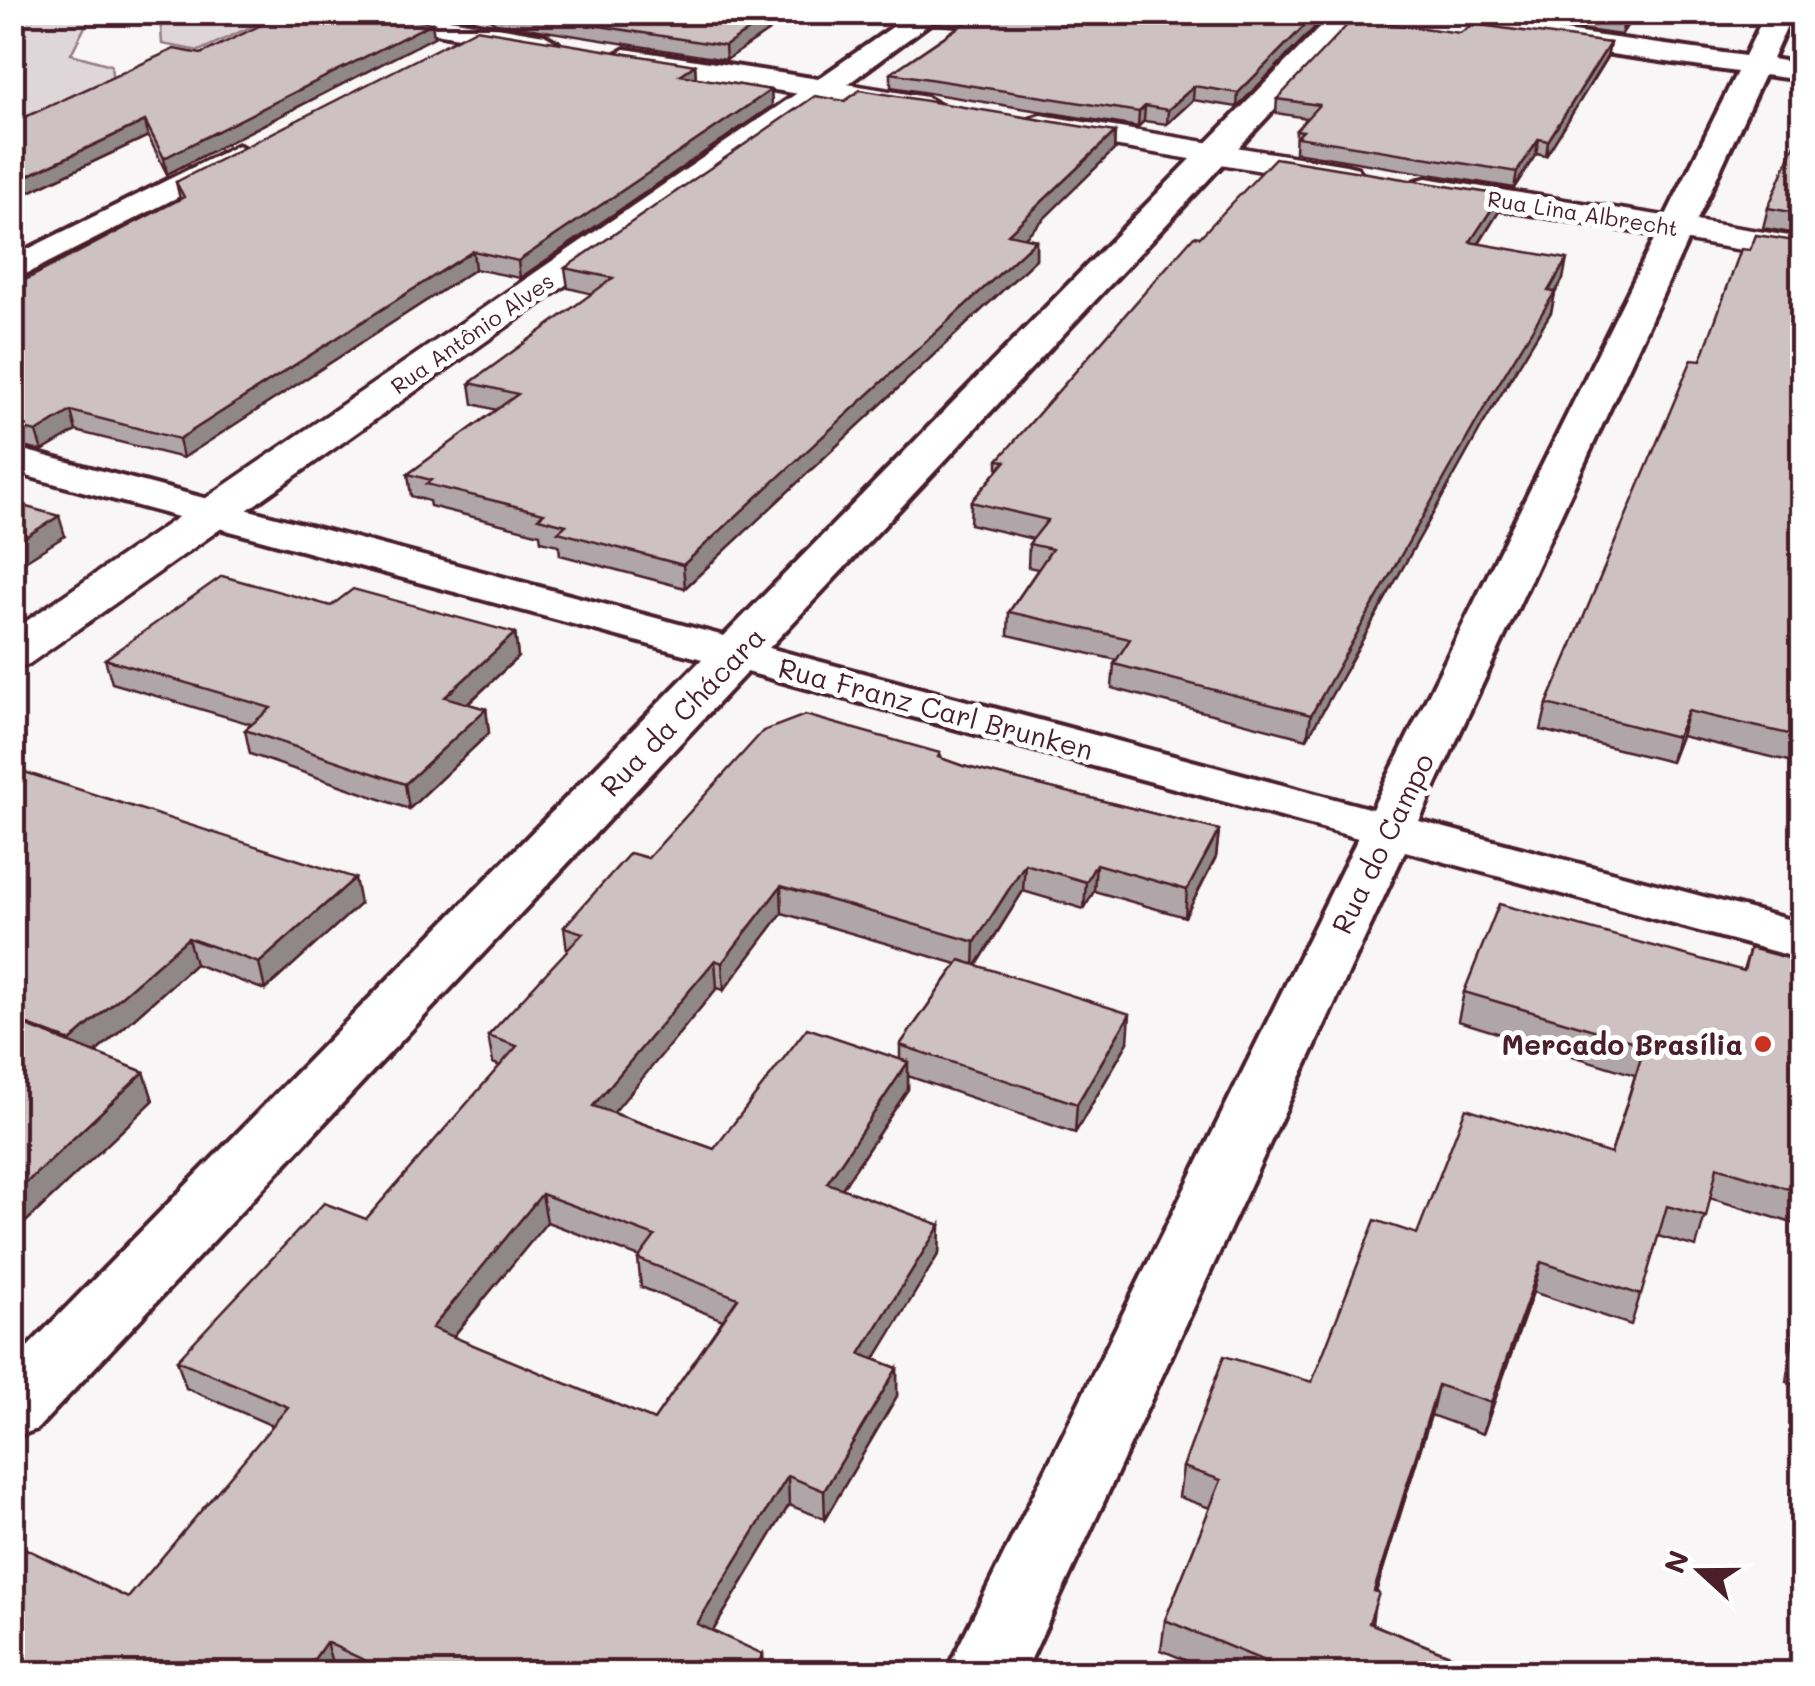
<svg xmlns="http://www.w3.org/2000/svg" width="1815" height="1686" viewBox="0 0 1815 1686" font-family="Mali,sans-serif">
  <style>
    .green { fill: #ded6d9; stroke: #947a82; stroke-width: 2.5 }
    .lines { fill: none; stroke-linecap: round; stroke-linejoin: round }
    .street-casing { stroke: #4a1f2b; stroke-width: 8 }
    .secondary-casing { stroke: #4a1f2b; stroke-width: 7 }
    .street { fill: #fff; fill-rule: evenodd }
    .secondary { fill: #fff; fill-rule: evenodd }
    .wall { fill: #b0a6a9; stroke: #4a1f2b; stroke-width: 2.5; fill-rule: evenodd }
    .shaded-wall { fill: #908789; stroke: #4a1f2b; stroke-width: 2.5 }
    .building { fill: #cdc1c4; stroke: #4a1f2b; stroke-width: 2.5; fill-rule: evenodd }
    .poi-dot { fill: #c8321e; stroke: #fff; stroke-width: 4 }
    .labels { text-anchor: middle; dominant-baseline: central; stroke-width: 10; stroke-linejoin: round; paint-order: stroke }
    .far-street-label { font-size: 22px; fill: #4a1f2b; stroke: #fff }
    .street-label { font-size: 28px; fill: #4a1f2b; stroke: #fff }
    .poi-label { font-size: 28px; font-weight: bold; fill: #4a1f2b; stroke: #fff; text-anchor: end }
  </style>
  <rect width="100%" height="100%" fill="#f8f6f7"/>
  <filter id="ink" filterUnits="userSpaceOnUse"><feTurbulence type="fractalNoise" baseFrequency=".01" numOctaves="2"/><feDisplacementMap in="SourceGraphic" scale="20" xChannelSelector="R" yChannelSelector="G"/><feConvolveMatrix kernelMatrix="1 2 1 2 8 2 1 2 1" color-interpolation-filters="sRGB"/></filter>
  <g filter="url(#ink)">
    <g class="green">
      <polygon points="13,13 92,13 71,54 111,65 113,84 13,129"/>
      <polygon points="160,13 160,12 281,13 199,51 162,44"/>
    </g>
    <g class="lines">
      <g class="street-casing">
        <g id="street">
          <polygon points="343,12 408,12 544,35 558,43 544,51 356,20"/>
          <polygon points="914,12 945,12 833,95 823,98 625,65 611,57 625,49 818,79"/>
          <path d="M1335 12H1429L1745 56 1766 12H1793L1772 59 1802 64V80L1764 75 1419 821 1802 923V959L1405 851 1024 1674H945L1358 838 747 672 37 1429 12 1438V1363L702 659 12 472V447L724 636ZM1360 18 1737 72 1372 809 769 648Z"/>
          <polygon points="238,145 254,154 249,161 12,281 12,257"/>
        </g>
      </g>
      <g class="secondary-casing">
        <g id="secondary">
          <polygon points="823,80 926,97 942,106 926,115 829,99 29,664 12,669 12,631 812,83"/>
          <polygon points="1041,115 1346,165 1358,168 1363,175 1358,182 1346,185 1030,132 1025,125 1030,118"/>
          <polygon points="1426,178 1802,238 1802,260 1414,195 1409,188 1414,181"/>
        </g>
      </g>
      <use href="#street" class="street"/>
      <use href="#secondary" class="secondary"/>
    </g>
    <g class="wall">
      <polygon points="432,12 797,12 726,60 496,23 484,16 470,19"/>
      <polygon points="855,12 907,12 898,19"/>
      <polygon points="935,12 1308,12 1316,14 1315,27 1237,107 1193,100 1167,124 1144,121 1138,127 891,87 891,73 958,27 935,24"/>
      <polygon points="1489,12 1636,12 1621,35 1488,16"/>
      <polygon points="1460,33 1610,43 1607,57 1546,156 1536,154 1514,188 1295,152 1296,130 1307,118 1276,113 1277,99"/>
      <polygon points="434,37 167,174 148,136 12,200 12,123 201,54"/>
      <polygon points="695,65 696,78 771,90 772,106 520,278 475,269 183,458 76,431 42,451 12,445 12,287 180,199 176,182"/>
      <polygon points="845,101 1115,132 1114,150 1024,237 1036,240 1036,259 685,588 560,555 559,545 541,541 540,534 430,506 429,501 411,496 408,474 497,410 473,404 470,383 593,294 568,288 565,268"/>
      <polygon points="1802,115 1802,235 1763,228 1768,208 1800,134 1798,134"/>
      <polygon points="1498,213 1479,244 1563,279 1555,293 1551,312 1483,424 1307,739 1112,688 1114,664 1117,660 1008,635 1009,612 1038,569 1028,567 1029,544 1033,539 970,524 971,502 998,470 998,460 1200,237"/>
      <polygon points="1802,242 1802,764 1681,736 1671,762 1541,730 1547,704 1750,250"/>
      <polygon points="331,606 515,633 518,657 468,704 486,709 489,733 409,809 250,754 245,730 251,724 112,683 105,659"/>
      <path d="M940 753V758L963 766 1219 830 1216 857 1185 917 1094 891 1084 909 1023 891 977 965 1128 1042 1075 1133 908 1076V1089L842 1189 940 1225 939 1253 874 1359 897 1368V1396L825 1519 789 1505 713 1631 765 1674H341L334 1670 332 1674H12L128 1598 273 1426 186 1388 177 1360 366 1219 500 1066 493 1063 488 1036 567 951 564 927 648 858ZM782 913 957 964 900 1045V1059L714 1149 613 1113 717 988 724 990ZM547 1222 640 1257 638 1259 641 1287 723 1320 654 1420 453 1337Z"/>
      <polygon points="12,768 360,904 265,990 195,964 95,1053 144,1072 153,1101 12,1235"/>
      <polygon points="1750,948 1802,962 1802,1226 1710,1198 1696,1247 1658,1236 1631,1325 1533,1292 1483,1434 1431,1415 1376,1592 1372,1624 1497,1674 1218,1674 1161,1650 1165,1620 1210,1508 1179,1497 1183,1467 1312,1382 1417,1234 1611,1154 1635,1075 1458,1021 1464,992 1743,971"/>
      <polygon points="1802,1278 1802,1387 1786,1382"/>
    </g>
    <g class="shaded-wall">
      <polygon points="469,12 484,12 484,16 470,19"/>
      <polygon points="776,12 797,12 726,60 725,46"/>
      <polygon points="1630,12 1636,12 1621,35 1624,23"/>
      <polygon points="1316,14 1315,27 1237,107 1238,93"/>
      <polygon points="432,23 434,37 167,174 164,158"/>
      <polygon points="1610,43 1607,57 1546,156 1548,141"/>
      <polygon points="695,65 696,80 680,75"/>
      <polygon points="1194,86 1193,100 1167,124 1168,110"/>
      <polygon points="771,90 772,106 520,278 518,261"/>
      <polygon points="1145,106 1144,121 1138,127 1139,112"/>
      <polygon points="145,121 148,136 12,200 12,183"/>
      <polygon points="1115,132 1114,150 1008,254 1008,234"/>
      <polygon points="1539,139 1536,154 1514,188 1517,172"/>
      <polygon points="1501,195 1498,213 1467,262 1470,242"/>
      <polygon points="1036,240 1036,259 685,588 683,565"/>
      <polygon points="473,251 475,269 183,458 179,439"/>
      <polygon points="1567,259 1563,279 1555,293 1551,312 1483,424 1307,739 1311,715"/>
      <polygon points="71,411 76,431 42,451 36,432"/>
      <polygon points="59,516 65,536 12,569 12,545"/>
      <polygon points="515,633 518,657 449,721 445,697"/>
      <polygon points="486,709 489,733 409,809 405,784"/>
      <polygon points="1688,711 1681,736 1671,762 1677,737"/>
      <polygon points="1219,830 1216,857 1185,917 1187,890"/>
      <polygon points="1025,864 1023,891 974,969 975,942"/>
      <polygon points="1096,864 1094,891 1084,909 1086,882"/>
      <polygon points="355,878 360,904 265,990 259,963"/>
      <polygon points="781,886 782,913 724,990 722,963"/>
      <polygon points="188,938 195,964 78,1068 70,1041"/>
      <polygon points="715,960 717,988 596,1134 593,1106"/>
      <polygon points="1130,1014 1128,1042 1075,1133 1077,1104"/>
      <polygon points="908,1062 908,1089 827,1211 827,1183"/>
      <polygon points="144,1072 153,1101 12,1235 12,1196"/>
      <polygon points="542,1194 547,1222 437,1356 432,1328"/>
      <polygon points="940,1225 939,1253 861,1382 860,1354"/>
      <polygon points="1541,1262 1533,1292 1483,1434 1491,1403"/>
      <polygon points="897,1368 897,1396 825,1519 824,1491"/>
      <polygon points="1438,1385 1431,1415 1367,1621 1374,1591"/>
      <polygon points="788,1476 789,1505 700,1652 697,1624"/>
      <polygon points="326,1642 334,1670 332,1674 304,1674"/>
      <polygon points="763,1654 765,1674 752,1674"/>
    </g>
    <g class="building">
      <polygon points="288,12 367,12 432,23 164,158 145,121 12,183 12,123 174,49 201,54"/>
      <polygon points="511,12 776,12 725,46"/>
      <polygon points="951,12 1308,12 1316,14 1238,93 1194,86 1168,110 1145,106 1139,112 891,73 975,16"/>
      <polygon points="1550,12 1630,12 1624,23"/>
      <polygon points="1353,19 1460,33 1473,24 1610,43 1548,141 1539,139 1517,172 1297,137 1303,131 1296,130 1319,105 1277,99"/>
      <polygon points="476,29 695,65 680,75 771,90 518,261 473,251 179,439 71,411 36,432 12,426 12,287 184,197 176,182"/>
      <polygon points="860,90 1115,132 1008,234 1036,240 683,565 558,532 566,525 538,518 544,513 426,484 431,480 408,474 518,394 470,383 613,278 565,268 815,96 845,101"/>
      <polygon points="1802,127 1802,214 1768,208"/>
      <polygon points="1275,158 1501,195 1470,242 1567,259 1548,291 1555,292 1487,403 1311,715 1114,664 1130,639 1009,612 1052,549 1029,544 1048,520 971,502 1006,461 998,460 1194,236 1200,237"/>
      <polygon points="1756,235 1802,242 1802,737 1688,711 1677,737 1547,704 1692,359 1701,360 1741,249 1750,250"/>
      <polygon points="12,503 59,516 12,545"/>
      <polygon points="222,576 331,606 353,589 515,633 445,697 486,709 405,784 245,730 271,708 105,659"/>
      <path d="M805 715 940 753 938 757 963 766 1219 830 1187 890 1096 864 1086 882 1025 864 975 942 781 886 722 963 715 960 593 1106 714 1149 807 1028 908 1062 827 1183 940 1225 860 1354 897 1368 824 1491 788 1476 697 1624 763 1654 752 1674H393L326 1642 304 1674H12V1542L128 1598 288 1407 177 1360 324 1203 366 1219 517 1046 488 1036 583 933 564 927 630 853 648 858 763 731ZM542 1194 655 1236 638 1259 738 1298 654 1420 432 1328Z"/>
      <polygon points="12,768 355,878 259,963 188,938 70,1041 12,1019"/>
      <polygon points="1499,904 1744,971 1750,948 1802,962 1802,1193 1717,1167 1706,1217 1667,1206 1641,1295 1541,1262 1491,1403 1438,1385 1374,1591 1379,1593 1369,1623 1497,1674 1296,1674 1165,1620 1221,1480 1183,1467 1224,1356 1312,1382 1375,1220 1417,1234 1466,1108 1611,1154 1645,1045 1464,992"/>
      <polygon points="960,960 1130,1014 1077,1104 900,1045"/>
      <polygon points="27,1026 144,1072 12,1196 12,1039"/>
      <polygon points="1802,1321 1802,1353 1798,1352"/>
    </g>
  </g>
  <circle class="poi-dot" cx="1763" cy="1044" r="10"/>
  <g class="labels">
    <g class="far-street-label">
      <text transform="translate(1583 213) rotate(9)">Rua Lina Albrecht</text>
      <text transform="translate(472 333) rotate(-35)">Rua Antônio Alves</text>
    </g>
    <g class="street-label">
      <text transform="translate(936 708) rotate(15)">Rua Franz Carl Brunken</text>
      <text transform="translate(682 711) rotate(-46)">Rua da Chácara</text>
      <text transform="translate(1382 843) rotate(-64)">Rua do Campo</text>
    </g>
    <g class="poi-label">
      <text x="1743" y="1044">Mercado Brasília</text>
    </g>
  </g>
  <rect width="1815" height="1686" fill="none" stroke="#fff" stroke-width="50"/>
  <rect x="25" y="25" width="1765" height="1636" fill="none" stroke="#4a1f2b" stroke-width="4" filter="url(#ink)"/>
  <g transform="translate(1700 1571) rotate(291)" stroke="#ffffff" stroke-width="8" paint-order="stroke">
  <path d="M0-8L18 38L0 25L-18 38Z" fill="#4a1f2b"/>
  <text y="-15" font-size="28" font-weight="bold" text-anchor="middle" fill="#4a1f2b">N</text>
  </g>
</svg>
